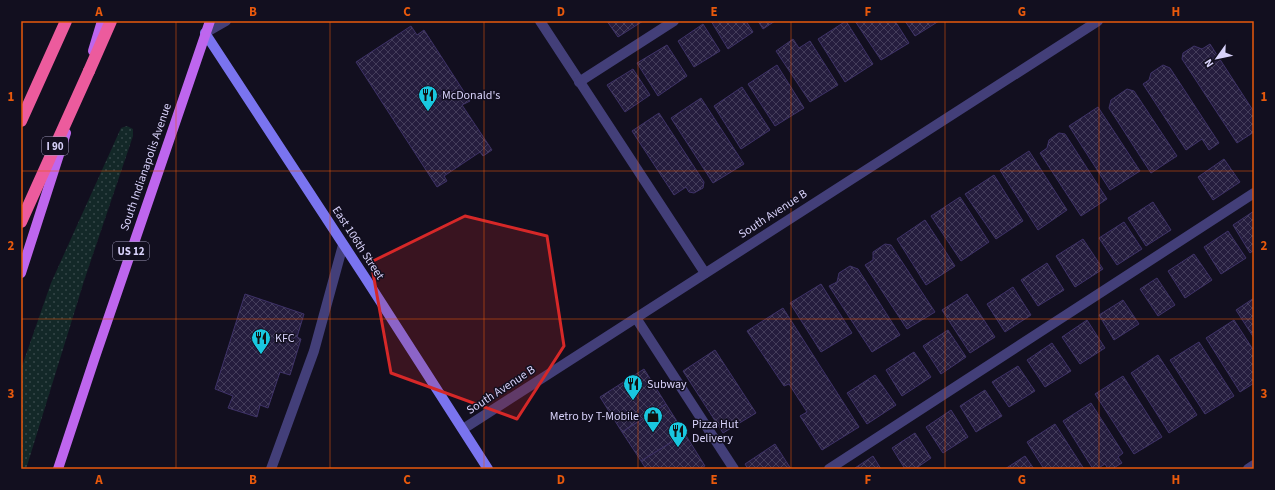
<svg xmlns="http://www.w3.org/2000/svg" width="1275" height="490" viewBox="0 0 1275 490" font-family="'Source Sans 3',sans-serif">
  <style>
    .park { fill: url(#park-dots) }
    .building { fill: url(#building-cross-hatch); stroke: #3e3267 }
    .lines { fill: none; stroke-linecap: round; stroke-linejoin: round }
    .service { stroke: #433f79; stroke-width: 10 }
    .minor { stroke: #433f79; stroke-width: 10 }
    .secondary { stroke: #7a74ef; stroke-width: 10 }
    .primary { stroke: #be66ee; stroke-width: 10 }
    .motorway { stroke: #ec5b9d; stroke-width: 12 }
    .motorway-bridge { stroke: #ec5b9d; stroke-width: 12 }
    .marked { fill: #d62828; fill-opacity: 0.2; stroke: #d62828; stroke-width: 3; stroke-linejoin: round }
    .grid { fill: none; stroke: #e8590c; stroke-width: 1; stroke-opacity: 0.55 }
    .labels { text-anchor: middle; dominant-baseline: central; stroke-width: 3; stroke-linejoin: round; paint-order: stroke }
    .shield { fill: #120f1f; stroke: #9d98b8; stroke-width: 1 }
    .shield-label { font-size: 11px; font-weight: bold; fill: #d8d2fa }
    .poi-label { font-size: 12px; fill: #d8d2fa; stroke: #120f1f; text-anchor: start }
    .street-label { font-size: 12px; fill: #d8d2fa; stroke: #120f1f }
    .neatline { fill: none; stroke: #e8590c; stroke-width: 1.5 }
    .grid-label { font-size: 13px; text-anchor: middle; font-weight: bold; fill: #e8590c }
  </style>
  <defs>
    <pattern id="park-dots" width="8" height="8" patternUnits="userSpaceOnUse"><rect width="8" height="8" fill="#132828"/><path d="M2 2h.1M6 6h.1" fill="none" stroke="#354648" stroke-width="1.8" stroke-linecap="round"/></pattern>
    <pattern id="building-cross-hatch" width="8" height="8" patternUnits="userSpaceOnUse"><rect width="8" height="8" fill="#251d3e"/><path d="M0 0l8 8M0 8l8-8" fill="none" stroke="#443d5b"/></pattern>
  </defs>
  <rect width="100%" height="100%" fill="#120f1f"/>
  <polygon class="park" points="127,126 133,129 133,136 84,281 26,469 21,469 21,369 51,283 121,128"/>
  <g class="building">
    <polygon points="607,21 643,21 618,37"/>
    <polygon points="711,21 746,21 753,32 728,49"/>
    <polygon points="758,21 775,21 763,29"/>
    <polygon points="846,21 873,64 845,82 818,39"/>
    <polygon points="855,21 895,21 909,43 881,60"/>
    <polygon points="905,21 939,21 915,36"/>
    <polygon points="703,24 720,51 694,67 678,41"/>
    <polygon points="411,26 417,35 424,30 470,101 462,105 492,150 483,156 480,152 444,176 447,181 437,187 356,62"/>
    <polygon points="793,39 799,48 810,41 838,85 810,102 776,51"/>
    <polygon points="1210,44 1254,112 1254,132 1237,143 1182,59 1183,53 1194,46 1202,49"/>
    <polygon points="667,45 687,76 658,96 637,63"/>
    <polygon points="777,65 804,108 775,126 748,84"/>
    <polygon points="1163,65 1170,68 1219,143 1209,150 1202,139 1186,150 1143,84 1149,80 1151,73"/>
    <polygon points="633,69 650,95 625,112 607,85"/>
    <polygon points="742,87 770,130 741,149 714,106"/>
    <polygon points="1127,89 1134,91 1177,156 1151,173 1109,108 1111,100"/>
    <polygon points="701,98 744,164 713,183 671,118"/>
    <polygon points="1098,107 1140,171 1110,190 1069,126"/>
    <polygon points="659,113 704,182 703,188 694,193 689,192 686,187 674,195 632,131"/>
    <polygon points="1059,133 1065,134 1107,199 1081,216 1040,153 1047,148 1049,140"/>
    <polygon points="1029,151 1067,210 1038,230 1000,170"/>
    <polygon points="1224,159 1240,182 1213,200 1198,177"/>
    <polygon points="994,175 1023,221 996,239 965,194"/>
    <polygon points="960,197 989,242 961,261 931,216"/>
    <polygon points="1153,202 1171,230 1146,246 1128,218"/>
    <polygon points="1254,211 1254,250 1250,253 1233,225"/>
    <polygon points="925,220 955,266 926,285 897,239"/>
    <polygon points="1124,222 1142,249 1117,265 1099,238"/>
    <polygon points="1228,231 1246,258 1221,274 1204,247"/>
    <polygon points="1083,239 1103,269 1075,287 1056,256"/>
    <polygon points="885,244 891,245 935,312 907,329 865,265 873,260 873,252"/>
    <polygon points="1194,254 1212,280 1185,298 1168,271"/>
    <polygon points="1047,263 1064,290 1038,306 1021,280"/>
    <polygon points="850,266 858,269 900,335 872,352 829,286 837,282 839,273"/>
    <polygon points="1157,278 1175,305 1158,316 1140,289"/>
    <polygon points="821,284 852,333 821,352 790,303"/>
    <polygon points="1013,287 1031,315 1005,332 987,304"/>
    <polygon points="245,294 304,314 297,337 301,339 290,375 280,372 268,408 260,405 257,417 228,408 233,396 215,389"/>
    <polygon points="967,294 995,337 970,353 942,310"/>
    <polygon points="1254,298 1254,338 1236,310"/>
    <polygon points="1123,300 1139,324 1114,340 1099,315"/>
    <polygon points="783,308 859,427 822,450 800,416 807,412 789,384 784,386 747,331"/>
    <polygon points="1087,320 1105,348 1080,364 1062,337"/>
    <polygon points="1234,320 1254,351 1254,383 1240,392 1206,338"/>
    <polygon points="948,330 966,357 941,374 923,346"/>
    <polygon points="1199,342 1234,396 1205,414 1170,360"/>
    <polygon points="1052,343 1071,371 1045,387 1027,360"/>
    <polygon points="715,350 756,413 723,433 683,371"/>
    <polygon points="914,352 931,377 902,396 886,370"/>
    <polygon points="1158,355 1197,415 1169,433 1131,373"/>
    <polygon points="1018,366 1035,391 1009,407 992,382"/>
    <polygon points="644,369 666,404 622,432 600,397"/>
    <polygon points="875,375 896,405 867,424 847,393"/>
    <polygon points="1123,376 1162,437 1134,454 1095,394"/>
    <polygon points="985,390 1002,416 976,432 960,406"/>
    <polygon points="1091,403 1123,453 1118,457 1122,463 1112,469 1108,469 1105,464 1097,469 1093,469 1063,421"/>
    <polygon points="666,404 685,434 641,461 622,432"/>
    <polygon points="951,410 968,437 943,453 926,427"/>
    <polygon points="1055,424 1084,469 1044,469 1027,442"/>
    <polygon points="915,433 931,458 915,469 905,469 892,448"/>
    <polygon points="685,434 705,466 699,469 646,469 641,461"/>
    <polygon points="775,444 791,469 748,469 745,464"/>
    <polygon points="873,456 881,469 855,469 855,468"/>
    <polygon points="1025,456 1034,469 1005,469"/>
  </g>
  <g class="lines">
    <g class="service">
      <polyline points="540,21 705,273"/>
      <polyline points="579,82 674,21"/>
      <polyline points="636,318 734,469"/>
      <polyline points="271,469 314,351 343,245"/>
      <polyline points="829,469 1254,193"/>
    </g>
    <g class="minor">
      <polyline points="205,33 226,21"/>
      <polyline points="463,429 1098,21"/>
      <polyline points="1248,469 1254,465"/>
    </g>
    <polyline class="secondary" points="205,33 366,279 488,469"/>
    <g class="primary">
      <polyline points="93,51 102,21"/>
      <polyline points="21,273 66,133"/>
      <polyline points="58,469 95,357 210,21"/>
    </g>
    <g class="motorway">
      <polyline points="89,71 111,21"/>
      <polyline points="21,121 66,21"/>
    </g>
    <polyline class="motorway-bridge" points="21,222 89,71"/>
  </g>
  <path class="marked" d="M465 216 547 236 564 346 517 419 391 373 371 262Z"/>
  <path class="grid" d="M176 21V469M330 21V469M484 21V469M638 21V469M791 21V469M945 21V469M1099 21V469M21 171H1254M21 319H1254"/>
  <defs>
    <g id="restaurant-pin" transform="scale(1)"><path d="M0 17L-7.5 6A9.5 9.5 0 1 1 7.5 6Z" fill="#19c7df" stroke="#120f1f"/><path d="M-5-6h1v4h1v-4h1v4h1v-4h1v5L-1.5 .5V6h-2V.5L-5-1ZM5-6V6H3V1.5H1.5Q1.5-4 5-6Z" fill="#111"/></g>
    <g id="shop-pin" transform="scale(1)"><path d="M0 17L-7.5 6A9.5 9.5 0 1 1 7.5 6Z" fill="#19c7df" stroke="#120f1f"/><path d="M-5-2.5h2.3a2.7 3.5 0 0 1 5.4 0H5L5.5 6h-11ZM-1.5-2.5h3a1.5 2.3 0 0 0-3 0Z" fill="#111"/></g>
  </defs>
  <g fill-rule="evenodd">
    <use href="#restaurant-pin" x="428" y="95"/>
    <use href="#restaurant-pin" x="261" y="338"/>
    <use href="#restaurant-pin" x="633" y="384"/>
    <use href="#shop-pin" x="653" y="416"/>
    <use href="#restaurant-pin" x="678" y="431"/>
  </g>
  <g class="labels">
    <g class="shield">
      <rect x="42" y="137" width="26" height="18" rx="3"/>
      <rect x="113" y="242" width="36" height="18" rx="3"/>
    </g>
    <g class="shield-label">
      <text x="55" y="146">I 90</text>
      <text x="131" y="251">US 12</text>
    </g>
    <g class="poi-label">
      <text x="442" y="95">McDonald's</text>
      <text x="275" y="338">KFC</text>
      <text x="647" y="384">Subway</text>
      <text x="639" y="416" text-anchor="end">Metro by T-Mobile</text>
      <text x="692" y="424">Pizza Hut<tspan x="692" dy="14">Delivery</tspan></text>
    </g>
    <g class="street-label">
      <text transform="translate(146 167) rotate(-71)">South Indianapolis Avenue</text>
      <text transform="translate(773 214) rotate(-33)">South Avenue B</text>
      <text transform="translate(358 243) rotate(57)">East 106th Street</text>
      <text transform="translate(501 390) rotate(-33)">South Avenue B</text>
    </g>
  </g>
  <rect width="1275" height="490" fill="none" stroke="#120f1f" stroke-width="44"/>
  <g transform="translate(1217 58) rotate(237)" stroke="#120f1f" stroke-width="3" paint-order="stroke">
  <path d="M0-3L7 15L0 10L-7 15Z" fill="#d8d2fa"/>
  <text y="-6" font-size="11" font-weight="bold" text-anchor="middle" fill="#d8d2fa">N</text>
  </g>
  <rect x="22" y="22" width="1231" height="446" class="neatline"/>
  <g class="grid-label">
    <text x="99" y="16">A</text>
    <text x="253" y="16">B</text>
    <text x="407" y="16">C</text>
    <text x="561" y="16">D</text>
    <text x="714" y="16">E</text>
    <text x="868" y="16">F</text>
    <text x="1022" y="16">G</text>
    <text x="1176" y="16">H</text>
    <text x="11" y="101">1</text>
    <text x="1264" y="101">1</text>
    <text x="11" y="250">2</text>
    <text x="1264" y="250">2</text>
    <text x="11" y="398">3</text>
    <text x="1264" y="398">3</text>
    <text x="99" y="484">A</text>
    <text x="253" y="484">B</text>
    <text x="407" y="484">C</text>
    <text x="561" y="484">D</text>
    <text x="714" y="484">E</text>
    <text x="868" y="484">F</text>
    <text x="1022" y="484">G</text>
    <text x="1176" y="484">H</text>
  </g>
</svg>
